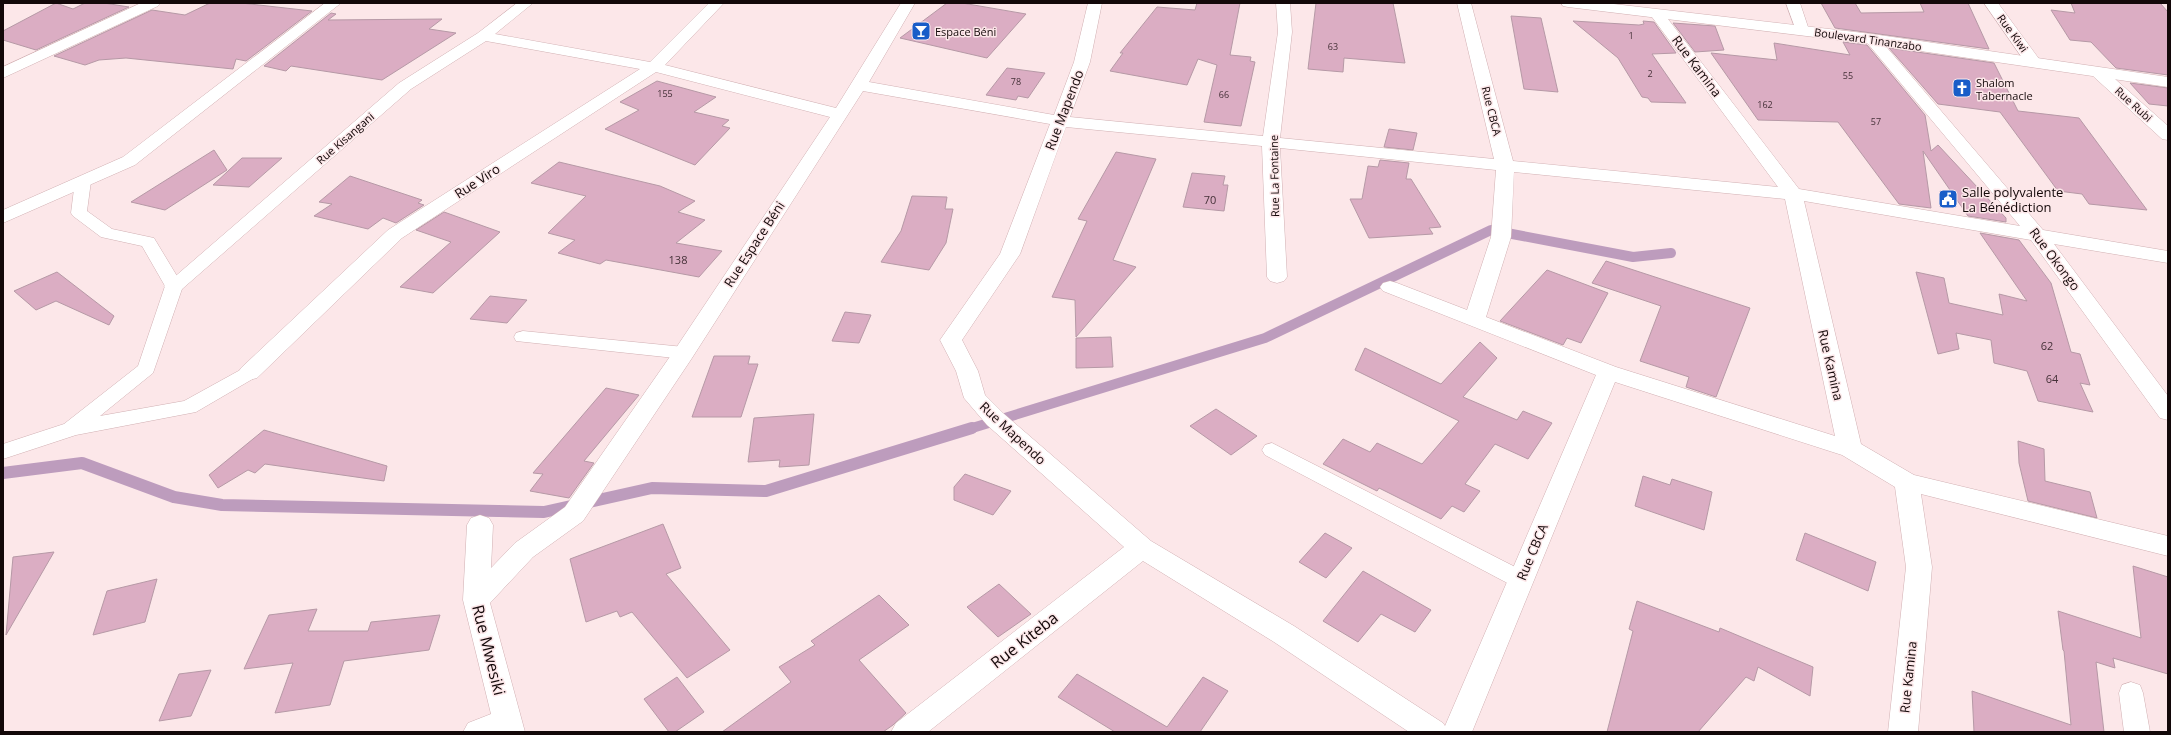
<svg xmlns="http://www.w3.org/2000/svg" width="2171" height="735" viewBox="0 0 2171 735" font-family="'Open Sans',sans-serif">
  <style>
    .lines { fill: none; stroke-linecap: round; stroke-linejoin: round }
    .stream-far1 { stroke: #bd9cbd; stroke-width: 10 }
    .stream { stroke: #bd9cbd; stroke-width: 12 }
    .building { fill: #dbadc3; stroke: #b699a6 }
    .lane-casing { stroke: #d1b0b3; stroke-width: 1 }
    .street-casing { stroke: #d1b0b3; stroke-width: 1 }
    .secondary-casing { stroke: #d1b0b3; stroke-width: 1 }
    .lane { fill: #fff; fill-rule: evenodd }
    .street { fill: #fff; fill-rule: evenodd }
    .secondary { fill: #fff; fill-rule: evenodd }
    .labels { text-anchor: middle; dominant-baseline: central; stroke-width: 3; stroke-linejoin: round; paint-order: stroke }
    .far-number-label { font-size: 9px; fill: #453138 }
    .far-poi-label { font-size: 11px; fill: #130809; stroke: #fce7e9; text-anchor: start }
    .far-street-label { font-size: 11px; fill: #130809; stroke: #fce7e9 }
    .number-label { font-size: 11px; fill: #453138 }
    .street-label { font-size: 13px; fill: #130809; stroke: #fce7e9 }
    .poi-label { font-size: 13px; fill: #130809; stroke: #fce7e9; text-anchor: start }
    .near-street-label { font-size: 16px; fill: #130809; stroke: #fce7e9 }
  </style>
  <rect width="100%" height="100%" fill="#fce7e9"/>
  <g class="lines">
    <polyline class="stream-far1" points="969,429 1265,338 1491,230 1633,257 1671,253"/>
    <polyline class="stream" points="3,473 82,463 174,497 222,505 544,512 652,488 766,491 972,428"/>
  </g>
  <g class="building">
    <polygon points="56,3 73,9 85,3 104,3 129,7 36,50 3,40 3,31"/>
    <polygon points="210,3 241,3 312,11 246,61 236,59 233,69 126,58 99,60 85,65 54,56 152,10 185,15"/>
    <polygon points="947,3 962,3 1026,14 987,58 900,38"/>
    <polygon points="1197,3 1240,3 1230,55 1251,57 1250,61 1255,62 1241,126 1204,122 1217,65 1198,59 1187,85 1110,71 1123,53 1120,53 1157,7 1195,10"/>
    <polygon points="1316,3 1393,3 1405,63 1344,58 1343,72 1308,69"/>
    <polygon points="1821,3 1855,3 1861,13 1924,12 1920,3 1968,3 1989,49 1835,28"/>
    <polygon points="2071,3 2160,3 2168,12 2168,75 2116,68 2091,42 2070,40 2051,10 2075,13"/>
    <polygon points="331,13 336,14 328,20 442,19 429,29 456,33 382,80 291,66 286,71 264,66"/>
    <polygon points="1511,16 1541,18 1558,92 1524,89"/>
    <polygon points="1573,21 1639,25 1644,24 1643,21 1654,22 1676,53 1652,54 1686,103 1651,102 1648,98 1642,97 1618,58"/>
    <polygon points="1673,23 1715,26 1724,50 1695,52"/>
    <polygon points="1843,42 1867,45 1925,115 1931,151 1938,145 2006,218 2006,222 1968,216 1923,151 1931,208 1899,204 1838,122 1758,120 1711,53 1777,60 1774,43 1850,55"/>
    <polygon points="1889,48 1994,63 2018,111 2079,118 2147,210 2089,204 2082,194 2058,191 2000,112 1938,104"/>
    <polygon points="1007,68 1045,73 1028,98 1018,96 1016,100 986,95"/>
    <polygon points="657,81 716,97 694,112 729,120 722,126 730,128 695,165 605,129 639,110 620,102"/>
    <polygon points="2130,83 2168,88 2168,106 2149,104"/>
    <polygon points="1389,129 1417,133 1413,150 1384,147"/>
    <polygon points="214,150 227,170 165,210 131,202"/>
    <polygon points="1116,152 1156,159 1113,260 1136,267 1076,337 1075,300 1052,297 1087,221 1078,219"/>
    <polygon points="242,158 282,158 249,187 213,185"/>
    <polygon points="1380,160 1409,163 1406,179 1411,179 1441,227 1429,228 1433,234 1369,238 1350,199 1362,199 1368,166 1378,167"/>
    <polygon points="559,162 660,186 695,201 678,212 705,220 676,243 722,251 699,277 606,260 600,264 558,253 575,240 548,233 586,196 531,183"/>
    <polygon points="1192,173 1225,176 1223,185 1228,185 1224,211 1183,207"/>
    <polygon points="350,176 422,200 418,203 424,205 396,223 383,218 368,229 314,216 332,204 319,202"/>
    <polygon points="912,196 947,197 945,209 953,209 946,243 929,270 881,262 901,231"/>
    <polygon points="444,212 500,232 433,293 400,287 451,242 416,230"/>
    <polygon points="1980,233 2019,240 2051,283 2071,352 2080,354 2090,385 2080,383 2093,412 2038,401 2027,371 1994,363 1991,340 1956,333 1959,349 1938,354 1916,272 1944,278 1949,303 2003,315 1999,294 2027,301"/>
    <polygon points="1606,261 1750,308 1716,397 1686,387 1689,377 1640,361 1661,306 1592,283"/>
    <polygon points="1547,270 1608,293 1581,343 1567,338 1563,345 1500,321"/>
    <polygon points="57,272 114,316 109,325 56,301 36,310 14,291"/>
    <polygon points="490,296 527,300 507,323 470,319"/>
    <polygon points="845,312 871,315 859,343 832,341"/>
    <polygon points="1111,337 1113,367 1076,368 1076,338"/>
    <polygon points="1480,342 1497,358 1463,397 1517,420 1523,411 1552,423 1528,459 1495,444 1465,484 1480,491 1464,512 1452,506 1441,519 1379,488 1377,491 1323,464 1343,439 1370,452 1377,443 1422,464 1459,421 1355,370 1365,348 1441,384"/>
    <polygon points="714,356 750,356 748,364 758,364 741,417 692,417"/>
    <polygon points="606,388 639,395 584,461 594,463 569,498 530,491 543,474 533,473"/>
    <polygon points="1216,409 1257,436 1231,455 1190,426"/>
    <polygon points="814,414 809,465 779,467 780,460 748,462 754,418"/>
    <polygon points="264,430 387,466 384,481 265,464 255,473 248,470 218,488 209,475"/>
    <polygon points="2018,441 2044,449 2045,481 2090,492 2097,518 2028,501 2019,463"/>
    <polygon points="965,474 1011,491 993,515 954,500 954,487"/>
    <polygon points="1643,476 1670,485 1672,479 1712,492 1704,530 1635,506"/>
    <polygon points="663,524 681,568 666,574 730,650 687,678 632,612 620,617 617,611 586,622 570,559"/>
    <polygon points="1325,533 1352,548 1326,578 1299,562"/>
    <polygon points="1805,533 1876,562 1868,591 1796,560"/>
    <polygon points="54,552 6,635 13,557"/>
    <polygon points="2133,566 2168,577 2168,674 2113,658 2115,668 2096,662 2104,732 1974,732 1972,691 2071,725 2064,651 2063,650 2058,611 2141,638"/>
    <polygon points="1363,571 1431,610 1415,632 1381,614 1358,642 1323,621"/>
    <polygon points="157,579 145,622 93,635 107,591"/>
    <polygon points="999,584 1031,614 998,637 967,607"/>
    <polygon points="879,595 909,625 859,660 906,713 893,725 883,732 722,732 791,682 779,667 815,645 811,641"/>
    <polygon points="1637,601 1719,632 1720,628 1813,667 1810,696 1758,667 1754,681 1746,677 1698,732 1607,732 1633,631 1629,629"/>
    <polygon points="317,609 308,631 368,631 371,622 440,615 429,650 344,661 330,705 275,713 293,663 244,669 269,615"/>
    <polygon points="211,670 191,716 159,721 179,674"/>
    <polygon points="1077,674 1167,727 1203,677 1228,691 1200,732 1115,732 1058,697"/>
    <polygon points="677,677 704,712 675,732 669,732 644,699"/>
  </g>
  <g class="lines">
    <g class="lane-casing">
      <g id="lane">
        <polygon points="83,176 89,178 91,181 87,211 112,229 154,238 183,286 153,373 100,416 184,401 242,369 249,367 256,369 259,373 256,377 196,412 76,435 3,459 3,444 64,424 138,366 165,286 142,246 101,237 73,216 71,213 75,181 77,178"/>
        <polygon points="523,331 684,347 691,349 693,353 691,357 684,359 516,341 514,337 516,333"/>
        <polygon points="1272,443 1529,574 1532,580 1529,586 1521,589 1513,586 1265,455 1262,450 1265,445"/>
        <polygon points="2131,682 2140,685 2143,693 2150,732 2124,732 2119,693 2122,685"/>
      </g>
    </g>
    <g class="street-casing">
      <g id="street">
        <polygon points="141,3 160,3 158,6 3,78 3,67"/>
        <polygon points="325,3 341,3 135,165 3,223 3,210 123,157"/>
        <path d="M517 3H533L495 34 650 62 709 3H724L665 65 836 108 901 3H915L869 82 1054 115 1074 62 1088 3H1102L1090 62 1070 117 1263 136 1278 32 1276 3H1290L1292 32 1280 138 1494 159 1457 3H1471L1513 161 1778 187 1649 13 1651 10H1661L1799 189 2020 226 1864 39 1867 36H1877L2043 230 2168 251V263L2054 244 2168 396V420L2160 418 2031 240 1804 201 1861 444 1914 475 2168 536V556L1921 494 1932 567 1918 732H1888L1906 567 1895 487 1842 455 1615 382 1472 732H1409L1274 642 1143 561 928 732H891L896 723 1124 547 987 425 964 398 956 371 940 340 1000 254 1050 124 863 91 692 358 583 521 533 557 490 603 525 732H463L468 723 491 714 463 600 467 525 471 518 480 515 489 518 493 525 491 568 515 543 565 507 676 348 830 117 656 72 402 238 257 378 249 380 241 378 238 373 241 368 388 230 640 69 486 41 411 89 181 290 174 292 167 290 164 286 399 83 478 33ZM1066 127 1262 146 1267 277 1270 281 1277 283 1284 281 1287 277 1280 148 1496 170 1491 237 1467 310 1397 283 1390 281 1383 283 1380 287 1383 291 1596 375 1445 726 1443 723 1294 626 1151 541 1003 413 985 395 978 371 962 340 1020 254ZM1514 172 1785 199 1835 436 1616 367 1486 317 1511 237Z"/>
        <polygon points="1786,3 1800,3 1809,30 1807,33 1797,33"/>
        <polygon points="1984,3 1998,3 2042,63 2040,66 2028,66"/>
        <polygon points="2100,69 2106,71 2168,126 2168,140 2162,139 2094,77 2092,74 2094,71"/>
      </g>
    </g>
    <g class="secondary-casing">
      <polygon id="secondary" points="1561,3 1605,3 1872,34 2168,77 2168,87 1872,44 1568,7 1563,6"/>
    </g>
    <use href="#lane" class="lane"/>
    <use href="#street" class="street"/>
    <use href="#secondary" class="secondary"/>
  </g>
  <defs>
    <g id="bar-square" transform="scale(1)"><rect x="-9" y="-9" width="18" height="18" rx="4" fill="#195dc8" stroke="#fce7e9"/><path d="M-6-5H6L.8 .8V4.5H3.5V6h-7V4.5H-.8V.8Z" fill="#fff"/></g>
    <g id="church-square" transform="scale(1)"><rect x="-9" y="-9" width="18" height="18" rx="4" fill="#195dc8" stroke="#fce7e9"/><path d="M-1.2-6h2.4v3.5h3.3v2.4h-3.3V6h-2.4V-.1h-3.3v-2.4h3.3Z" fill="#fff"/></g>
    <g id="civic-square" transform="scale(1)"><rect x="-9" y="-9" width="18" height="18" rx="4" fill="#195dc8" stroke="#fce7e9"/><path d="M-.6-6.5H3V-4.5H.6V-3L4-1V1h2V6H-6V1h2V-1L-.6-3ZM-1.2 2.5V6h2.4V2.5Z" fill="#fff"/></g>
  </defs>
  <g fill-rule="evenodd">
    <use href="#bar-square" x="921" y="31"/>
    <use href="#church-square" x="1962" y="88"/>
    <use href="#civic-square" x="1948" y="199"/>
  </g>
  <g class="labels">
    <g class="far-number-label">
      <text x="1631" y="35">1</text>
      <text x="1333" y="46">63</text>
      <text x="1650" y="73">2</text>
      <text x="1848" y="75">55</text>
      <text x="1016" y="81">78</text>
      <text x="665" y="93">155</text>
      <text x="1224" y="94">66</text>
      <text x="1765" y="104">162</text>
      <text x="1876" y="121">57</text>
    </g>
    <g class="far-poi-label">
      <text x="935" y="31">Espace Béni</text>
      <text x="1976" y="82">Shalom<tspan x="1976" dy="13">Tabernacle</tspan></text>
    </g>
    <g class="far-street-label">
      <text transform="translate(2013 33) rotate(54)">Rue Kiwi</text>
      <text transform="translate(1868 39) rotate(8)">Boulevard Tinanzabo</text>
      <text transform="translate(2134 104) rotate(42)">Rue Rubi</text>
      <text transform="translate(1492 111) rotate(76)">Rue CBCA</text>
      <text transform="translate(345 138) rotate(-41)">Rue Kisangani</text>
      <text transform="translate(1274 176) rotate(-91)">Rue La Fontaine</text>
    </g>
    <g class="number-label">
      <text x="1210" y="199">70</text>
      <text x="678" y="259">138</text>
      <text x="2047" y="345">62</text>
      <text x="2052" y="378">64</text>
    </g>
    <g class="street-label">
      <text transform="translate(1697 66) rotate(53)">Rue Kamina</text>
      <text transform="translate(1064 110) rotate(-69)">Rue Mapendo</text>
      <text transform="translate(477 181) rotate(-33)">Rue Viro</text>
      <text transform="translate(754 244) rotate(-57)">Rue Espace Béni</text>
      <text transform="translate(2055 259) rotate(53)">Rue Okongo</text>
      <text transform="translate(1831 365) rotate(77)">Rue Kamina</text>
      <text transform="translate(1013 433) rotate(43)">Rue Mapendo</text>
      <text transform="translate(1532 552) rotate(-67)">Rue CBCA</text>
      <text transform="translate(1908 677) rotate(-84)">Rue Kamina</text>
    </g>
    <g class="poi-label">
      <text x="1962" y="192">Salle polyvalente<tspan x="1962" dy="15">La Bénédiction</tspan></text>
    </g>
    <g class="near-street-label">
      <text transform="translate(1024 640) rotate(-38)">Rue Kiteba</text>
      <text transform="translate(489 650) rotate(76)">Rue Mwesiki</text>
    </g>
  </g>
  <rect width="2171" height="735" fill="none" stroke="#130809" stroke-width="8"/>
</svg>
